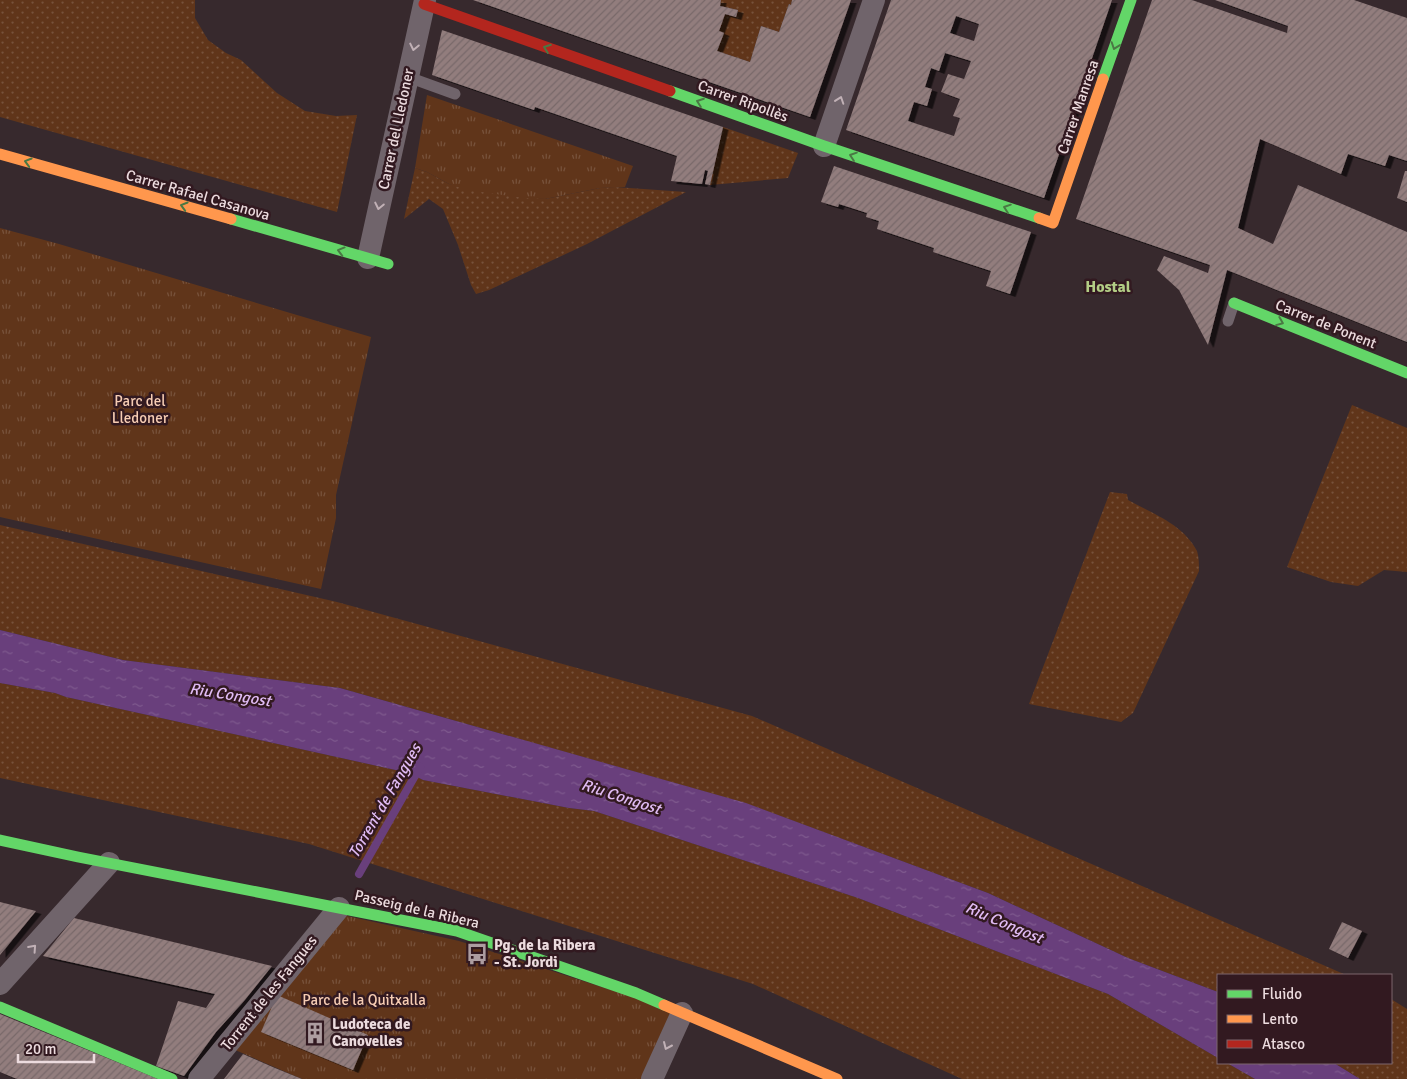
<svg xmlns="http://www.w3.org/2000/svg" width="1407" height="1079" viewBox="0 0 1407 1079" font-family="Signika,sans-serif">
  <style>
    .grass { fill: url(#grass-dots) }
    .park { fill: url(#park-tufts) }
    .water { fill: url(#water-ripples) }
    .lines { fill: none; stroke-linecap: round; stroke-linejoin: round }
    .stream { stroke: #693f7c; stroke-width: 8 }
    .building { fill: url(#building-hatch); fill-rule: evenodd; filter: url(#shadow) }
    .lane { stroke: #70646b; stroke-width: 11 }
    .street { stroke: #70646b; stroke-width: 22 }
    .fast { stroke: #63d668; stroke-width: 11 }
    .slow { stroke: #ff974d; stroke-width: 11 }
    .jam { stroke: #b3261e; stroke-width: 11 }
    .oneway { stroke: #4a7844 }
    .oneway2 { stroke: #c1b1b6 }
    .labels { text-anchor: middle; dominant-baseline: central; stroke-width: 5; stroke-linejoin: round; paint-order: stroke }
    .street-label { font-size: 15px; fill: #ecdbde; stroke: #321920 }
    .park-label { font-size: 15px; fill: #f6ccb3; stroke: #321920 }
    .poi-label { font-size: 15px; font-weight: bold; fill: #ecdbde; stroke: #321920; text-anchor: start }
    .neighbourhood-label { font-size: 16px; font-weight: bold; fill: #b2cd85; stroke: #321920 }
    .water-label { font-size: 16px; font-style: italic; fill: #e0bbf4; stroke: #321920 }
  </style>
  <defs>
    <pattern id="grass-dots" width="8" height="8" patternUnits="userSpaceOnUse" patternTransform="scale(1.25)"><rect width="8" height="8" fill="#60351a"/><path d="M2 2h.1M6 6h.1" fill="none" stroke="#77523b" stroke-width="1.8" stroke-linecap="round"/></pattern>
    <pattern id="park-tufts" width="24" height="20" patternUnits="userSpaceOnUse" patternTransform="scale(1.25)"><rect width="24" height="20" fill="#60351a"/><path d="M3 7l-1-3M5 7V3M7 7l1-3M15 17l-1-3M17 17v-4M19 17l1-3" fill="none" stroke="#77523b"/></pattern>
    <pattern id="water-ripples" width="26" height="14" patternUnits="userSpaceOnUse" patternTransform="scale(1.25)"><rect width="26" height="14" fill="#693f7c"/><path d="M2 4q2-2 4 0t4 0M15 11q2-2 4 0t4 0" fill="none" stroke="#7f5a8e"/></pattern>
    <pattern id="building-hatch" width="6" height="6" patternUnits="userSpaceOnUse" patternTransform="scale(1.25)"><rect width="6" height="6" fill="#927d7d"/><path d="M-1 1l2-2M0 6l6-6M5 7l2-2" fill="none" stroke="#786869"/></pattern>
    <filter id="shadow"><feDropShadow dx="5.5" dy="3" stdDeviation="0" flood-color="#0009"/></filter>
  </defs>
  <rect width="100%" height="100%" fill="#37292d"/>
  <g class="grass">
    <polygon points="0,0 195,0 195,18 208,40 226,53 241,60 277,93 305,111 336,116 357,115 337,212 0,117"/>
    <polygon points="721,0 792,0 791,5 789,4 779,32 761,26 750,62 717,51 724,33 719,31 725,14 736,17 738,10 720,6"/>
    <polygon points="723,127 798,153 788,178 710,185"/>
    <polygon points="415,168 427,172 449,184 545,199 600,188 615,187 686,192 587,244 489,290 476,294 471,285 458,245 443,209 429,199 404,219"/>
    <polygon points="1352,405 1407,428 1407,572 1384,570 1358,586 1331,582 1287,567"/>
    <path d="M1110 492 1127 494 1128 500C1153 514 1183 524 1197 551 1199 557 1199 565 1199 571L1133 713 1121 722 1029 704Z"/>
    <polygon points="0,525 337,602 752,716 1346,975 1218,975 1218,992 1128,958 988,893 745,803 340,688 123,660 0,630"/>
    <polygon points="0,683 55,693 66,697 409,773 423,780 569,808 594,811 858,898 1108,994 1218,1058 1218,1063 1227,1063 1255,1079 962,1079 753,984 309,844 0,778"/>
    <polygon points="1391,999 1407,1009 1407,1079 1360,1079 1334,1063 1391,1063"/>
  </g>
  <g class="park">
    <polygon points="427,95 633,166 625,187 600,188 545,199 524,198 467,190 449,184 427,172 415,168"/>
    <polygon points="0,228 59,244 371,337 336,495 336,518 321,589 0,517"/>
    <polygon points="334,913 459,941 682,1013 652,1079 302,1079 226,1046"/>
  </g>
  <g class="water">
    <polygon points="0,630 123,660 340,688 746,803 988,893 1128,958 1218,992 1218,1058 1108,994 858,898 594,811 569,808 423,780 409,773 66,697 55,693 0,683"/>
    <polygon points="1227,1063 1334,1063 1360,1079 1255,1079"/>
  </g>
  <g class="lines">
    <polyline class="stream" points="359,874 420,767"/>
  </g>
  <g class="building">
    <polygon points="473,0 721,0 720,6 738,10 736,17 725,14 719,31 724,33 717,51 750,62 761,26 779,32 789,4 791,5 792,0 851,0 810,117"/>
    <path d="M891 0H1112L1044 198 846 130ZM956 16 979 24 974 41 950 33ZM945 53 971 61 964 79 948 74 941 92 960 99 953 116 960 118 954 136 908 121 914 102 927 106 932 89 925 87 931 68 939 71Z"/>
    <polygon points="1152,0 1192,0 1287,33 1288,26 1215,0 1354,0 1407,18 1407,161 1389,155 1385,166 1348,154 1341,174 1260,139 1238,228 1273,244 1298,185 1407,232 1407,342 1227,270 1208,345 1179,290 1157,270 1164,256 1208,273 1210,265 1076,219"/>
    <polygon points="442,30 723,127 710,185 705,184 708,171 705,170 702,184 671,181 677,156 535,107 534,110 432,75"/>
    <polygon points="834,166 1031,232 1010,294 986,286 991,271 933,252 934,248 877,229 879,221 866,217 867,213 839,204 838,207 821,202"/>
    <polygon points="1405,171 1407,171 1407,202 1397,198"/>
    <polygon points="0,902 36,911 0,955"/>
    <polygon points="74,918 272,966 244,1001 216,1032 184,1076 156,1066 178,1001 206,1008 215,994 43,956"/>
    <polygon points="1342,922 1362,931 1348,958 1329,949"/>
    <polygon points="277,995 368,1035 353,1070 261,1032"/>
    <polygon points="0,1014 158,1079 17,1079 0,1072"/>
    <polygon points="243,1054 275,1068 302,1079 224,1079"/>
  </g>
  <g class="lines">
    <g class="lane">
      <polyline points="408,77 455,94"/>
      <polyline points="1228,321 1234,303"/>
    </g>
    <g class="street">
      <polyline points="824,146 874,0"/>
      <polyline points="368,258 425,0"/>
      <polyline points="0,984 109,863"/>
      <polyline points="199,1079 339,908"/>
      <polyline points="652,1079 682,1013"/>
    </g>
    <g class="fast">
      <polyline points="1103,79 1131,0"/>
      <polyline points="670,91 824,146 1039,218"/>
      <polyline points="231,219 388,264"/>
      <polyline points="1234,303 1407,373"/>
      <polyline points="0,840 78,857 457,931 636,993 664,1005"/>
      <polyline points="0,1007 172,1079"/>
    </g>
    <g class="slow">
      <polyline points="0,154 231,219"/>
      <polyline points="1039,218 1053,223 1103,79"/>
      <polyline points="664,1005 837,1079"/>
    </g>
    <polyline class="jam" points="424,4 670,91"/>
  </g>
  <defs><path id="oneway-chevron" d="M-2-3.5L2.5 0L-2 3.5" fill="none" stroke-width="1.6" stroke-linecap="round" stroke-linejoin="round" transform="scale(1.25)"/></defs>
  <g class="oneway">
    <use href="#oneway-chevron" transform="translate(1115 46) rotate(109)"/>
    <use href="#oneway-chevron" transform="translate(547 48) rotate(-160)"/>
    <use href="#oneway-chevron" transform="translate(700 102) rotate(-160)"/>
    <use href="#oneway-chevron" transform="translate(853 156) rotate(-161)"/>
    <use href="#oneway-chevron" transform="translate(28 162) rotate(-164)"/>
    <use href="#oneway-chevron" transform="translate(184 206) rotate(-164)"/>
    <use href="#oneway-chevron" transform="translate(1007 208) rotate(-161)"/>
    <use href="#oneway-chevron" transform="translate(341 251) rotate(-165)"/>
    <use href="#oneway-chevron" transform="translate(1280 322) rotate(22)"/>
  </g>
  <g class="oneway2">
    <use href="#oneway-chevron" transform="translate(414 47) rotate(102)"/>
    <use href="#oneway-chevron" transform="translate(840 100) rotate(-71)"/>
    <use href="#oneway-chevron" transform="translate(379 206) rotate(102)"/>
    <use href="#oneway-chevron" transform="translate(33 948) rotate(-48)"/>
    <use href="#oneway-chevron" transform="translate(667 1046) rotate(114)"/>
  </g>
  <defs>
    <g id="bus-bare" transform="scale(1.725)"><path d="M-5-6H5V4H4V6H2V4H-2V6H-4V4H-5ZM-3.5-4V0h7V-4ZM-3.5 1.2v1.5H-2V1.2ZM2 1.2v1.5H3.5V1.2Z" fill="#ad9da0" stroke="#321920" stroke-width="2.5" paint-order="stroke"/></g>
    <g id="building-bare" transform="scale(1.725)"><path d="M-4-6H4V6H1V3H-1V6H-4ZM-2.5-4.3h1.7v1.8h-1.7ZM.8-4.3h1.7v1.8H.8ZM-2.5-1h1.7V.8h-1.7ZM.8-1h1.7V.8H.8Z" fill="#ad9da0" stroke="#321920" stroke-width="2.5" paint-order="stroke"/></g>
  </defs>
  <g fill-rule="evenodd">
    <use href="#bus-bare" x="477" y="954"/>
    <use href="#building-bare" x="315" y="1033"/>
  </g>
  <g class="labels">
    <g class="street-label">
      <text transform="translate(743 101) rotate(20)">Carrer Ripollès</text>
      <text transform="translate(1078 107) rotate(-71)">Carrer Manresa</text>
      <text transform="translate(396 129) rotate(-78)">Carrer del Lledoner</text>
      <text transform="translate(198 195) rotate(16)">Carrer Rafael Casanova</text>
      <text transform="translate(1326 324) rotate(22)">Carrer de Ponent</text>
      <text transform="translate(417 909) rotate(13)">Passeig de la Ribera</text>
      <text transform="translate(269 993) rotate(-51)">Torrent de les Fangues</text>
    </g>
    <g class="park-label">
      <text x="140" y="401">Parc del<tspan x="140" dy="17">Lledoner</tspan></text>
      <text x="364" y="1000">Parc de la Quitxalla</text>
    </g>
    <g class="poi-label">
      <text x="494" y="945">Pg. de la Ribera<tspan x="494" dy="17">- St. Jordi</tspan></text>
      <text x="332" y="1024">Ludoteca de<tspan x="332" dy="17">Canovelles</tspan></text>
    </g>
    <g class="neighbourhood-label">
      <text x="1108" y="287">Hostal</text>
    </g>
    <g class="water-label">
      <text transform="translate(230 695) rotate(9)">Riu Congost</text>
      <text transform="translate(621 797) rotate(18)">Riu Congost</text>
      <text transform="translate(385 801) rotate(-60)">Torrent de Fangues</text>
      <text transform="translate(1004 923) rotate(23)">Riu Congost</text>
    </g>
  </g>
  <rect x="1217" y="974" width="175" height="90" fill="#321920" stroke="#7c676c"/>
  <rect x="1227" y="990" width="25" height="8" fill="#63d668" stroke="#7c676c"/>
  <text x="1262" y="999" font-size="15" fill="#ecdbde">Fluido</text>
  <rect x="1227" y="1015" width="25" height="8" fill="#ff974d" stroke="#7c676c"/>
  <text x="1262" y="1024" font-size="15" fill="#ecdbde">Lento</text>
  <rect x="1227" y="1040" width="25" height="8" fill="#b3261e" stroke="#7c676c"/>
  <text x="1262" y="1049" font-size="15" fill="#ecdbde">Atasco</text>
  <path d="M18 1054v8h76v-8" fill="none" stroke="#ecdbde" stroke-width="2.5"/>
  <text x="25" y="1054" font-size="15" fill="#ecdbde" stroke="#321920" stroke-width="4" paint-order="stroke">20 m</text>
</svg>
